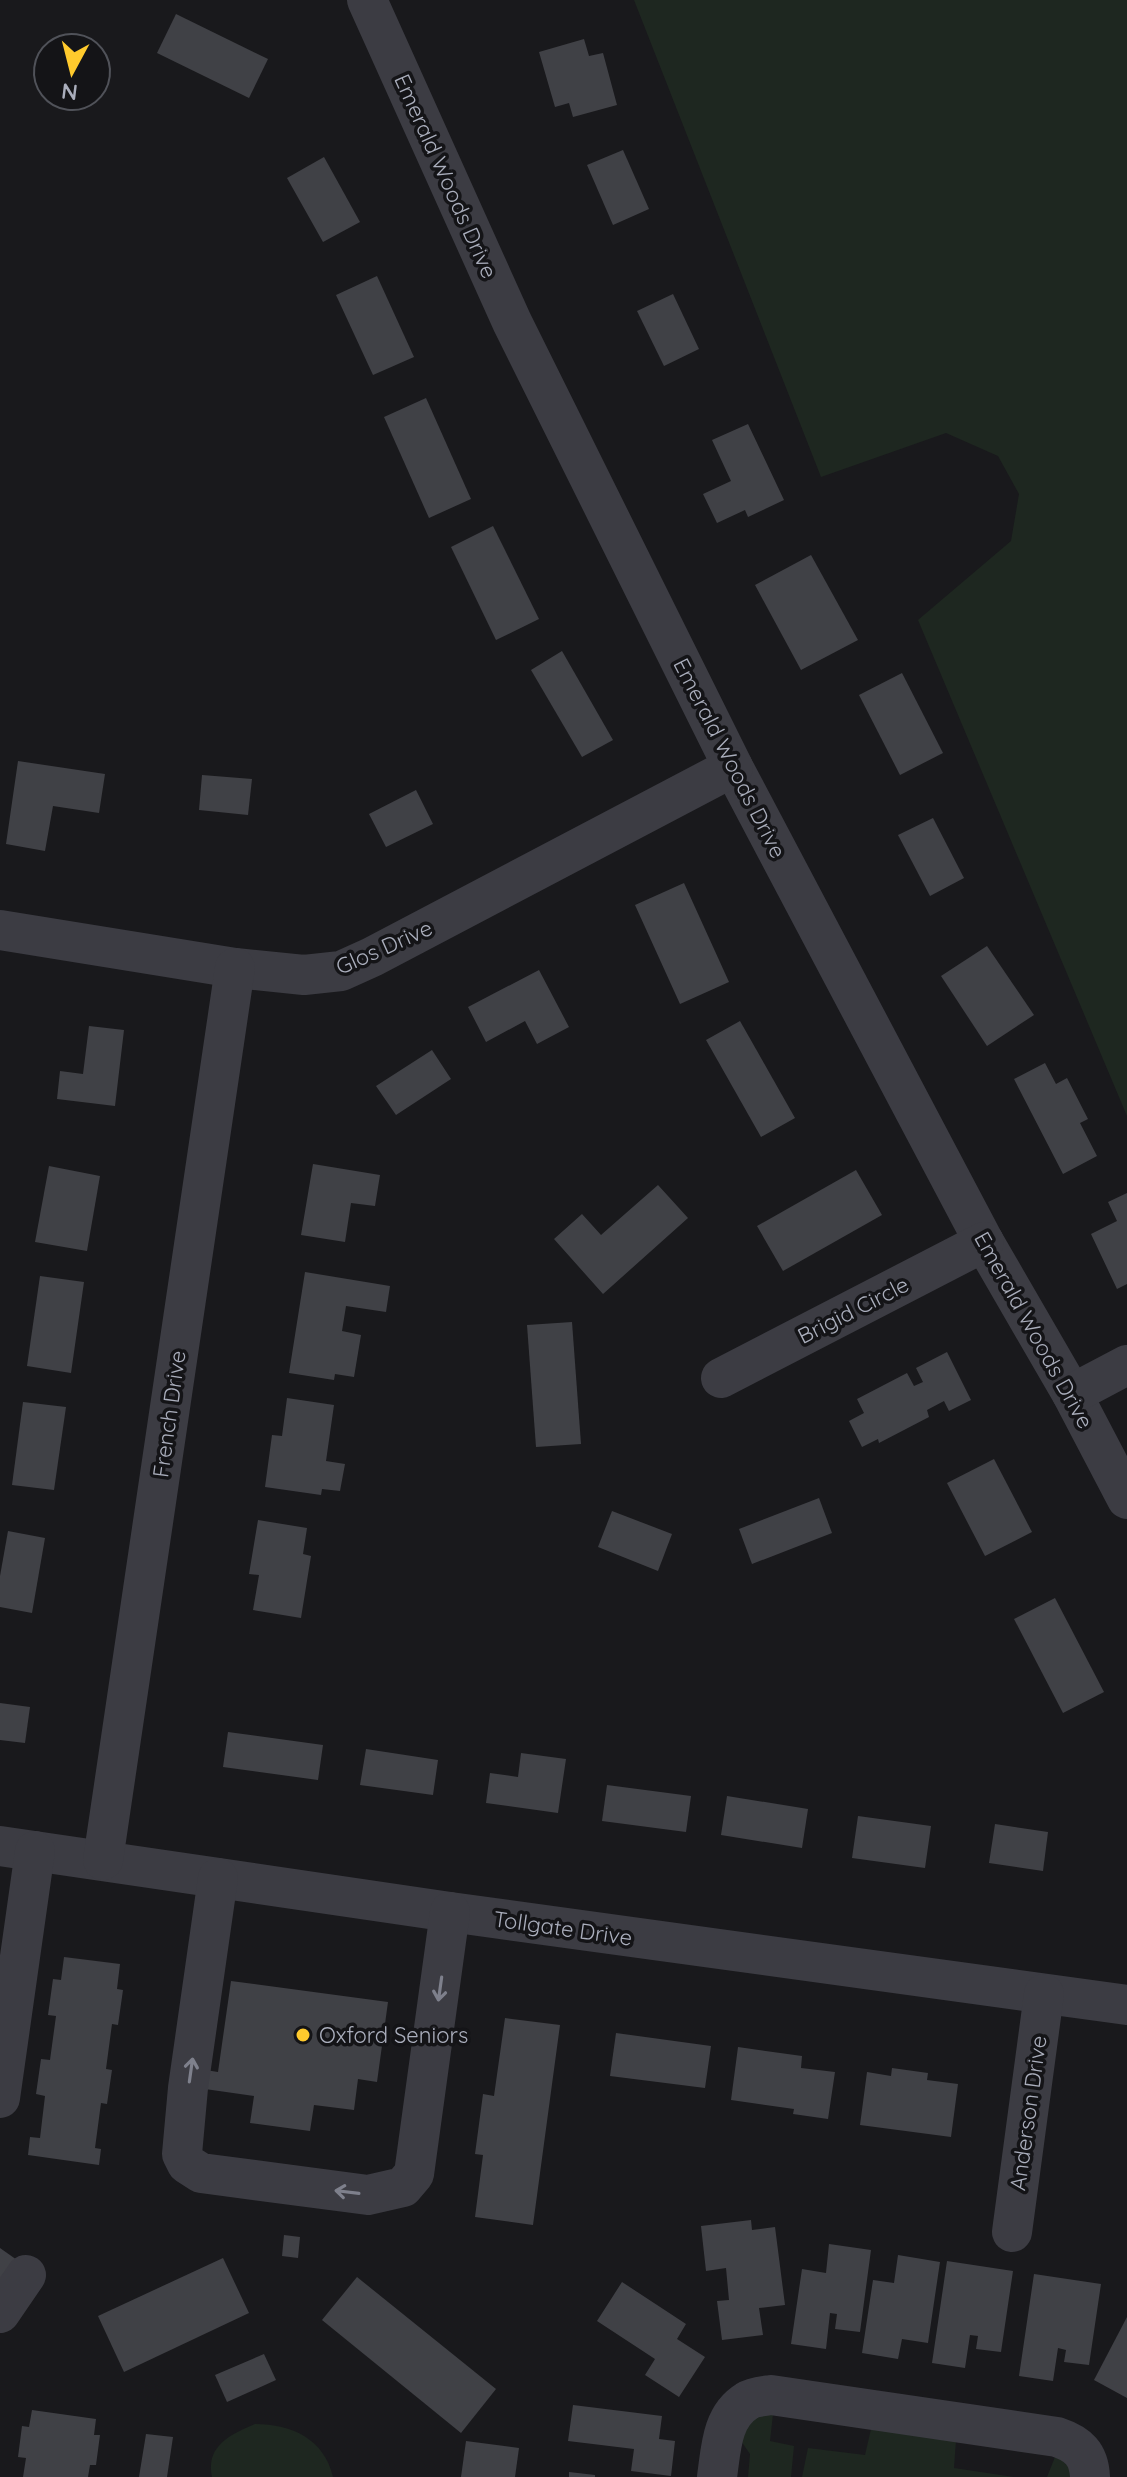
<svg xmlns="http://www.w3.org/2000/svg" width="1127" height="2477" viewBox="0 0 1127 2477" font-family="Quicksand,sans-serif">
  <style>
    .green { fill: #1e2720 }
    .building { fill: #404146 }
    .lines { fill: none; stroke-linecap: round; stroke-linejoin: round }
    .minor { stroke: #3c3c43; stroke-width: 40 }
    .oneway { stroke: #7e808c }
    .poi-dot { fill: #ffca2d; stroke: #141417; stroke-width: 3 }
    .labels { text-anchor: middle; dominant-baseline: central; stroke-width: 7; stroke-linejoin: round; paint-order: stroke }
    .street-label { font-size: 22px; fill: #aaaebc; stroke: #141417 }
    .poi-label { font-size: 22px; fill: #aaaebc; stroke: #141417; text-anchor: start }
  </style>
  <rect width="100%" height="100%" fill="#19191c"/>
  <g class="green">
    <polygon points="634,0 1127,0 1127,1116 918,620 1011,541 1019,494 998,456 946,433 821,477"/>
    <polygon points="773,2414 770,2441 794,2446 791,2477 748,2477 750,2454 741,2441 751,2417"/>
    <path d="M255 2424C292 2424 324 2439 333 2477H212C205 2446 231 2434 255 2424Z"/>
    <polygon points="871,2429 956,2440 954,2468 1014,2477 802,2477 808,2448 865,2455"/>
    <polygon points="1059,2456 1077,2477 1047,2477 1055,2457"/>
  </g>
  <g class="building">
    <polygon points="176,14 268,59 249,98 157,53"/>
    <polygon points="584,39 589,56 603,53 617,105 573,117 569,103 555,107 539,52"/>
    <polygon points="623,150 649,209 613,225 587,165"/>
    <polygon points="324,157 360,222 323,242 287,178"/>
    <polygon points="377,276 414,357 373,375 336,295"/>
    <polygon points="673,294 699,349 664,366 637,311"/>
    <polygon points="426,398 471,499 429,518 384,417"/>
    <polygon points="748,424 784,500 748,517 745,510 717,523 703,494 731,481 712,440"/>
    <polygon points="493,526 539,619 496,640 451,547"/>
    <polygon points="811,555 858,640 801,670 755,585"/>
    <polygon points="562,651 613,740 582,757 531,670"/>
    <polygon points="902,673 943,753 900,775 859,695"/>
    <polygon points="18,761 105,774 99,813 53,806 45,851 6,844"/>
    <polygon points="202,775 252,779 248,815 199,810"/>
    <polygon points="416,790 433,824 386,847 369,814"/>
    <polygon points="933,818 964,878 930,896 898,835"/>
    <polygon points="684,883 729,982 680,1004 635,905"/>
    <polygon points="987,946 1034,1015 987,1046 941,976"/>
    <polygon points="539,970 569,1027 537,1044 525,1021 486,1042 468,1007"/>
    <polygon points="740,1021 795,1118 761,1137 706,1040"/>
    <polygon points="89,1026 124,1030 115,1106 57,1099 60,1071 83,1074"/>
    <polygon points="432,1050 451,1079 396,1115 376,1086"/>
    <polygon points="1045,1063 1056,1084 1067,1078 1088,1119 1080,1123 1097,1156 1063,1174 1014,1079"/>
    <polygon points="313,1164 380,1175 375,1206 351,1203 345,1242 301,1235"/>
    <polygon points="49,1166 100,1176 87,1251 35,1242"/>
    <polygon points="856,1170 882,1215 783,1271 757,1226"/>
    <polygon points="658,1185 688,1218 603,1294 554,1239 582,1214 601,1235"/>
    <polygon points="1127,1193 1127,1284 1117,1289 1091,1234 1117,1221 1108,1202"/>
    <polygon points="305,1272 390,1286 386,1312 346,1306 342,1331 361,1335 354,1377 335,1374 334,1380 289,1373"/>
    <polygon points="40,1276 84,1282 71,1373 27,1366"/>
    <polygon points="572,1322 581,1444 536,1447 527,1325"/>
    <polygon points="947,1352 971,1400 949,1411 944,1401 927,1410 929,1417 879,1443 878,1439 862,1447 849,1421 864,1413 857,1399 907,1373 914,1386 923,1382 916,1368"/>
    <polygon points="287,1398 334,1405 326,1461 345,1464 340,1491 322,1489 321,1495 265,1487 272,1435 282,1436"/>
    <polygon points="23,1402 66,1407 54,1490 12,1485"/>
    <polygon points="994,1459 1032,1532 985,1556 947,1483"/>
    <polygon points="819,1498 832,1533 752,1564 739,1529"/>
    <polygon points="612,1511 672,1534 658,1571 598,1547"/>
    <polygon points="258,1520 307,1528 303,1554 311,1556 301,1618 253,1610 259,1575 249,1574"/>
    <polygon points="8,1531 45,1538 32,1613 0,1607 0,1576"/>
    <polygon points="1055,1598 1104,1692 1063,1713 1014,1619"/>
    <polygon points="0,1703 30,1707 25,1743 0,1740"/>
    <polygon points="228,1732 323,1745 318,1780 223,1767"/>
    <polygon points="366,1749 438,1760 433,1795 360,1785"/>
    <polygon points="521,1753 566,1759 558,1813 486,1803 490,1773 518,1777"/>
    <polygon points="607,1785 691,1796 686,1832 602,1821"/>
    <polygon points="727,1796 808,1809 802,1848 721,1835"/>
    <polygon points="858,1816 931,1826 925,1868 852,1858"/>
    <polygon points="995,1824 1048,1832 1043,1871 989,1863"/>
    <polygon points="64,1957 120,1964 117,1989 123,1990 118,2025 112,2024 106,2069 112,2070 107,2104 101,2103 95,2148 101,2149 99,2165 28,2155 30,2137 40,2138 45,2096 36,2094 41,2059 50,2060 56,2016 48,2015 53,1979 61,1980"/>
    <polygon points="231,1981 388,2002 377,2082 358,2079 354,2110 314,2105 310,2131 250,2123 254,2096 191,2087 193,2068 218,2072"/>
    <polygon points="505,2018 560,2025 533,2225 475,2217 483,2155 475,2154 483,2094 494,2096"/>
    <polygon points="616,2033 711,2046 705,2088 610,2076"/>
    <polygon points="738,2047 802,2056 801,2068 835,2072 828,2119 793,2114 794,2109 731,2100"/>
    <polygon points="892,2068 928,2073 927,2080 958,2084 951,2137 860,2125 867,2072 891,2076"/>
    <polygon points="751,2220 752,2230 775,2227 785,2305 759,2308 763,2335 722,2340 717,2301 729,2300 726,2268 706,2271 701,2226"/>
    <polygon points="284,2235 300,2237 298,2258 282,2256"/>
    <polygon points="829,2244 871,2250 860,2332 835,2329 837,2314 830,2313 826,2349 791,2344 802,2269 826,2273"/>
    <polygon points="0,2248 17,2260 0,2285"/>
    <polygon points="898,2255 940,2262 928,2343 902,2339 898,2359 862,2353 873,2280 894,2283"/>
    <polygon points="223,2258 249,2313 124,2372 98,2316"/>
    <polygon points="947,2261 1013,2271 1001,2352 976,2349 978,2336 970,2335 965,2368 932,2363"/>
    <polygon points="1034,2274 1101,2284 1089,2365 1064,2362 1066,2350 1058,2348 1053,2381 1019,2376"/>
    <polygon points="357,2277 496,2389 461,2433 322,2320"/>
    <polygon points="622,2282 686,2324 677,2339 705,2357 679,2397 645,2375 655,2359 597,2321"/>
    <polygon points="1127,2317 1127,2398 1094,2380"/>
    <polygon points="264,2354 276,2380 227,2402 215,2375"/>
    <polygon points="573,2405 662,2416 659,2439 675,2441 671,2476 631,2471 634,2449 568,2441"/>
    <polygon points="32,2410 96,2419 94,2435 100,2435 96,2465 90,2465 88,2477 23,2477 26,2458 18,2457 22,2426 29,2427"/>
    <polygon points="146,2434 173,2437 167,2477 139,2477"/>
    <polygon points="466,2441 519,2448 515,2477 461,2477"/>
    <polygon points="569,2472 595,2475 595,2477 569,2477"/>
  </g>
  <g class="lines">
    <g class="minor">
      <polyline points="367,0 512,322 733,767 984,1242 1072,1394 1127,1499"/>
      <polyline points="0,930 235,968 304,975 341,971 372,957 733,767"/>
      <polyline points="721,1378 984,1242"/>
      <polyline points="1072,1394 1127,1365"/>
      <polyline points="0,1846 450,1912 1127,2005"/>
      <polyline points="103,1860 235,968"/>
      <polyline points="218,1878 188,2088 182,2154 187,2164 201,2173 368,2195 403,2187 414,2174 450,1912"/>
      <polyline points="0,2098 35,1851"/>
      <polyline points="1012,2232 1044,1994"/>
      <polyline points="0,2313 26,2275"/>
      <path d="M717 2477C721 2450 721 2417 747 2401 753 2397 764 2396 771 2395L1057 2437C1078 2444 1089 2454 1090 2477"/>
    </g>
  </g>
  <defs><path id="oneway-shaft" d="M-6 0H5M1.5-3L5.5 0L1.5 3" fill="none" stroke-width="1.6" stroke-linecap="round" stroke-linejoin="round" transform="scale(2)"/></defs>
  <g class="oneway">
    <use href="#oneway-shaft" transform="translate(440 1989) rotate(98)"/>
    <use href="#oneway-shaft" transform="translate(191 2070) rotate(-82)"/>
    <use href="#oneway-shaft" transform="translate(347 2192) rotate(-173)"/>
  </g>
  <circle class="poi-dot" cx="303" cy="2035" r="8"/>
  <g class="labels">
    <g class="street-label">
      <text transform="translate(446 176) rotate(66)">Emerald Woods Drive</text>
      <text transform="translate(730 758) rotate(63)">Emerald Woods Drive</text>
      <text transform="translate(384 947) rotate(-24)">Glos Drive</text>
      <text transform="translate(853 1310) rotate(-27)">Brigid Circle</text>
      <text transform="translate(1034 1330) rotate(61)">Emerald Woods Drive</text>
      <text transform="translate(169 1414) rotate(-82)">French Drive</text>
      <text transform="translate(563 1928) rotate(8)">Tollgate Drive</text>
      <text transform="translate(1028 2113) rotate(-82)">Anderson Drive</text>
    </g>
    <g class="poi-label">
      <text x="319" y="2035">Oxford Seniors</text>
    </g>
  </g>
  <g transform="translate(72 72) rotate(187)"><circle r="38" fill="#141417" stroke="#505259" stroke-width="2"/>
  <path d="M0-6L14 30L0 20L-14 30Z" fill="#ffca2d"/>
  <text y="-12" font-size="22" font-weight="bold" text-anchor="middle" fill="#aaaebc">N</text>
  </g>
</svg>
